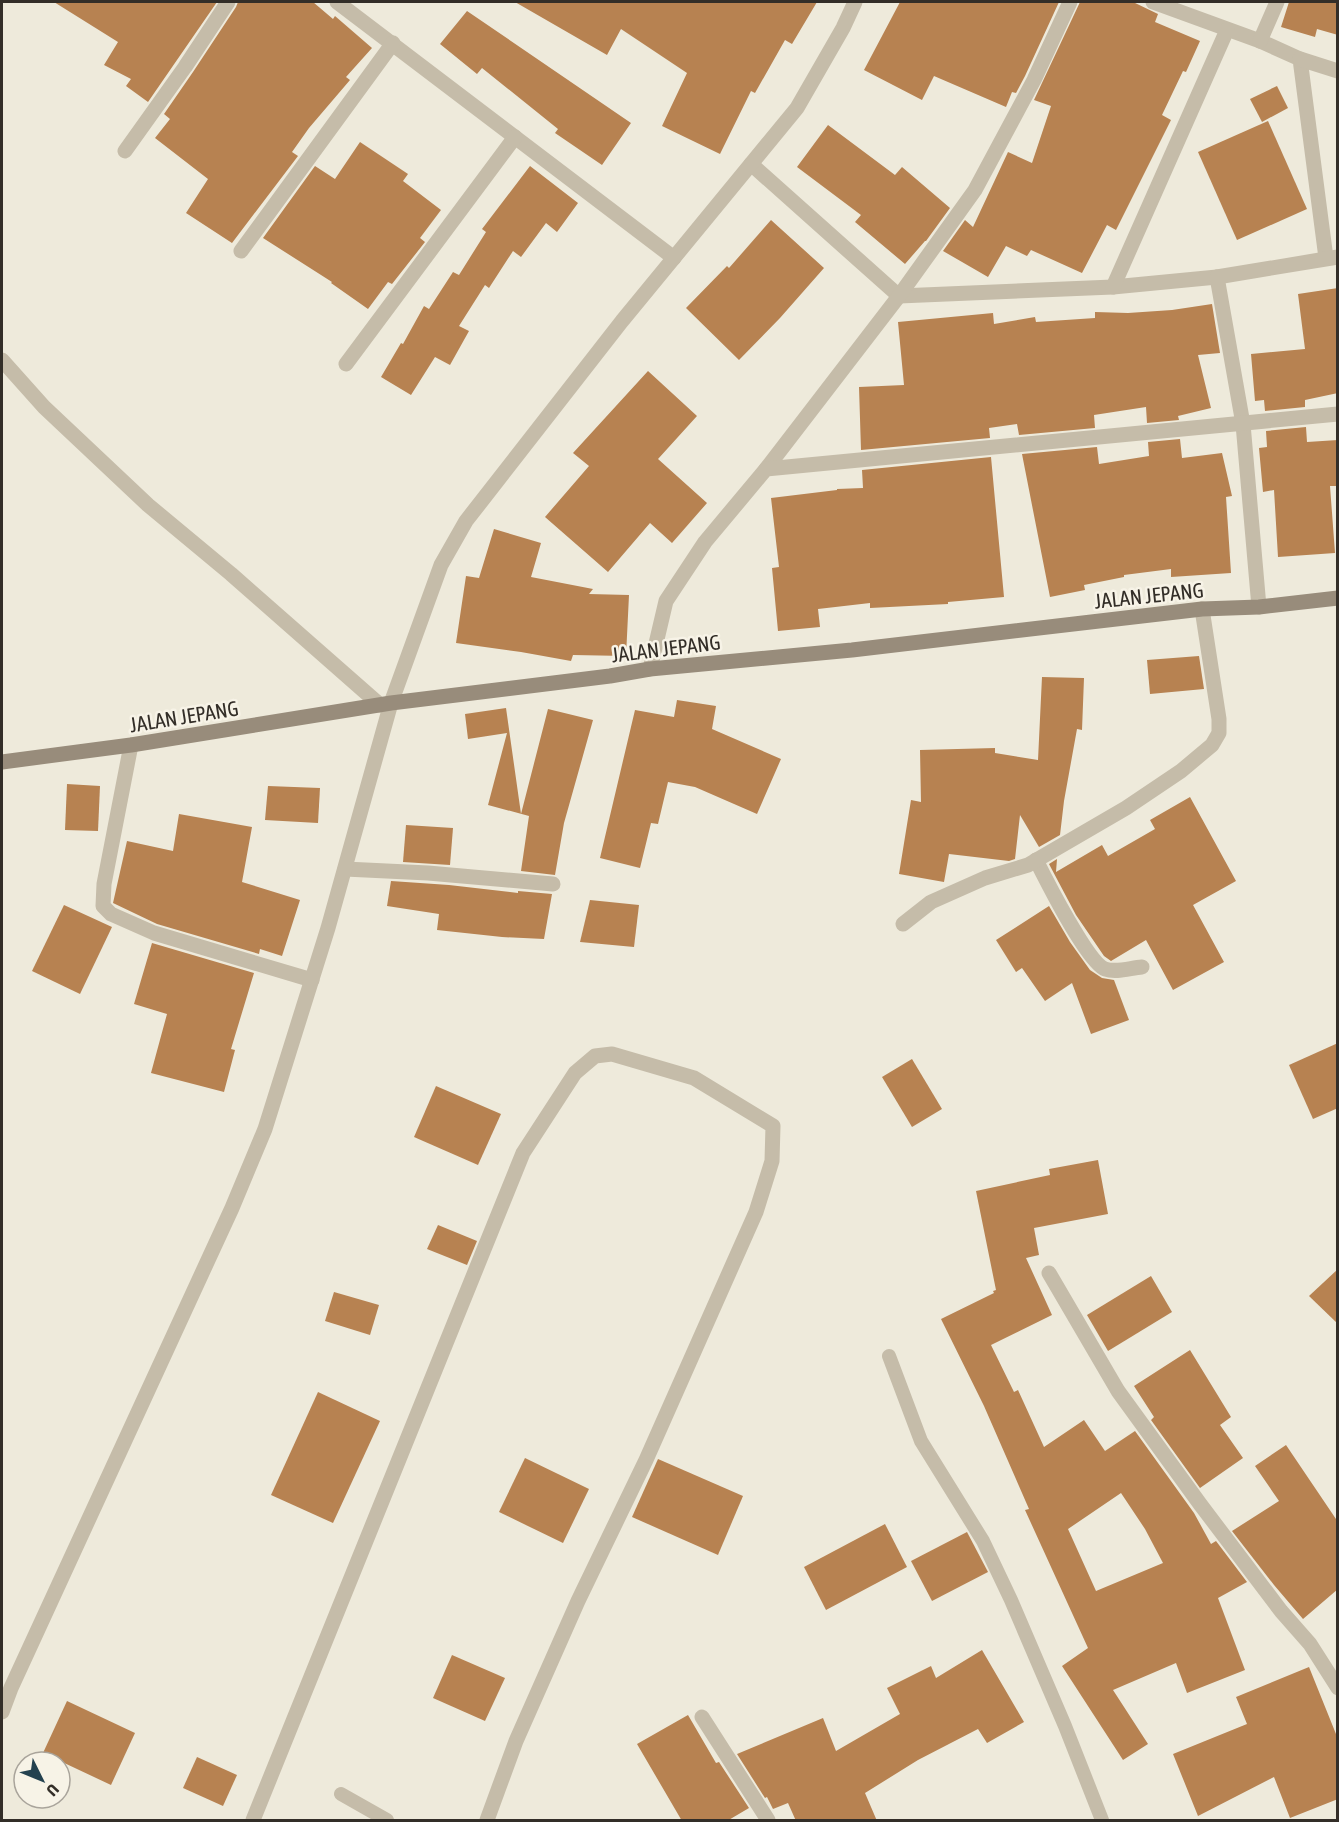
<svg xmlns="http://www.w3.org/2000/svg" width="1339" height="1822" viewBox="0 0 1339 1822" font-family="'Asap Condensed',sans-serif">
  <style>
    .building { fill: #b78251; fill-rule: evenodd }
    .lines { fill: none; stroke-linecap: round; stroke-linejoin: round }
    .lane { stroke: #c5bca9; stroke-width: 14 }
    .street { stroke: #c5bca9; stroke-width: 15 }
    .secondary { stroke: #988c7b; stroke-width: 15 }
    .labels { text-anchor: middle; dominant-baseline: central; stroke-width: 5; stroke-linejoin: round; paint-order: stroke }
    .street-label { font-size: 21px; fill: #332e28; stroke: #f7f3e7 }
  </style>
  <rect width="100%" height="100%" fill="#eeeadb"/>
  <g class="building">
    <polygon points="54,2 217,2 148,102 126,86 131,79 104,65 118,42"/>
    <polygon points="238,2 313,2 333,19 335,16 372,48 346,77 350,80 309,128 292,152 298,156 232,243 186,213 208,179 155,138 170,119 164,114 193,72 236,7"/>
    <polygon points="515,2 817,2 792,44 785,40 755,93 751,91 720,154 662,126 687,73 621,29 607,55"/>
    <polygon points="900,2 1059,2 1025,76 1016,93 1012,92 1006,107 934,76 922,100 864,70"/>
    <polygon points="1080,2 1133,2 1158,14 1155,22 1200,41 1186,72 1183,71 1162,115 1171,120 1116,230 1107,225 1082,273 1031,250 1027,256 1006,246 988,277 943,251 965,220 973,227 1008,152 1032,163 1051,106 1034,100"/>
    <polygon points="1289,2 1338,2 1338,35 1317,29 1315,37 1281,27"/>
    <polygon points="467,11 631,123 602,165 555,133 558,129 482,68 477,74 440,44"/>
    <polygon points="1277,86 1288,108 1262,122 1250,99"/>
    <polygon points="1268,121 1307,209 1237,240 1198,152"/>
    <polygon points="828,125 895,175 902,167 950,208 926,241 925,241 905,264 855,222 861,215 797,167"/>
    <polygon points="360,142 408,174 403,181 441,210 420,238 425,242 392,284 388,282 368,309 331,283 332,282 263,238 315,166 335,179"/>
    <polygon points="530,166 578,203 557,232 546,223 521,257 513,251 489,288 485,285 459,326 469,331 450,365 435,357 411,395 381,377 401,343 403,344 424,306 429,309 453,272 459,275 486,232 482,229"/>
    <polygon points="771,220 824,268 780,318 739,360 686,308 727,266 729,268"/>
    <polygon points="1338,288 1338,393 1305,400 1305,407 1265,411 1264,400 1255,401 1251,354 1305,349 1298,294"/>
    <polygon points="1212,304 1220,353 1198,355 1211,408 1178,416 1179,420 1147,423 1146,407 1094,415 1095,428 1019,435 1017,424 989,428 990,438 861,450 859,387 904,385 898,322 993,313 994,324 1035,317 1036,322 1095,318 1095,312 1128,313 1172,310"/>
    <polygon points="648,371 697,416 658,459 707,503 672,543 650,523 608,572 545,517 589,466 573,453"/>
    <polygon points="1306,427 1307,442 1338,440 1338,486 1330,486 1335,553 1278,557 1274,490 1263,492 1259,448 1267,447 1266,431"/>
    <polygon points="1180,439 1182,458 1222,453 1232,496 1226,497 1231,573 1171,577 1171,569 1124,575 1124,577 1084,585 1085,590 1050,597 1022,454 1097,447 1099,464 1149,456 1148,442"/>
    <polygon points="991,457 1004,597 948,602 948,604 870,608 870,603 818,609 820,627 778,631 772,568 779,567 771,498 837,490 837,489 863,488 862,470"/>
    <polygon points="494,529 541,543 531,577 593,589 589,594 629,595 626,656 573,655 571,661 521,652 456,643 466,576 479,578"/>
    <polygon points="1199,656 1204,689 1150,694 1147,660"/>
    <polygon points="1042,677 1084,678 1082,730 1077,729 1064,801 1060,835 1039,847 1020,815 1015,859 1009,861 949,854 944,882 899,874 911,800 921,802 920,750 995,748 995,753 1038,760"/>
    <polygon points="677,700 716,706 712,729 781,759 757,814 695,787 668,782 658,824 651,823 640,868 600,858 635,710 674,717"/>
    <polygon points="506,708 521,814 548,709 593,720 564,823 555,875 521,871 529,816 488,805 507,733 468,739 465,714"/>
    <polygon points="67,784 100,786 98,831 65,830"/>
    <polygon points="268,786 320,788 318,823 265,820"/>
    <polygon points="1190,797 1236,881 1193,905 1224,962 1173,990 1146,940 1111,961 1104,956 1076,915 1049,864 1057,859 1056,872 1102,845 1108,856 1155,829 1150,820"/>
    <polygon points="179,814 252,827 242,882 300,900 282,956 260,949 259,954 157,924 113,903 127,841 173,851"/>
    <polygon points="406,825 453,828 450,865 403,862"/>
    <polygon points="391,881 449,885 518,893 518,891 552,894 544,939 502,937 437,930 439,914 387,906"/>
    <polygon points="590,900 639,905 634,947 580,942"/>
    <polygon points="64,905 112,927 80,994 32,971"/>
    <polygon points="1049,906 1070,942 1090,970 1102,978 1114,980 1129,1020 1091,1034 1072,983 1045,1001 1022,968 1016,972 996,940"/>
    <polygon points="152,943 254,973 231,1049 235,1050 224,1092 151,1073 167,1014 134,1004"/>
    <polygon points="1338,1043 1338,1108 1313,1119 1289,1065"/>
    <polygon points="912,1059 942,1109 912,1127 882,1077"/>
    <polygon points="436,1086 501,1114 478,1165 414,1137"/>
    <path d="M1098 1160 1108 1214 1034 1228 1039 1255 1026 1258 1052 1315 991 1345 1014 1392 1018 1390 1044 1447 1084 1420 1105 1451 1135 1431 1194 1513 1211 1544 1216 1541 1247 1582 1218 1598 1245 1670 1187 1693 1176 1663 1113 1690 1148 1744 1123 1760 1062 1666 1088 1648 1025 1510 1029 1509 984 1406 941 1319 994 1293 993 1291 996 1290 976 1191 1050 1175 1049 1169ZM1121 1493 1145 1529 1163 1563 1096 1591 1068 1529Z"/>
    <polygon points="438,1225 477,1241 467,1265 427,1249"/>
    <polygon points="1338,1269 1338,1324 1309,1296"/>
    <polygon points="1151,1276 1172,1312 1108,1351 1087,1315"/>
    <polygon points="334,1292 379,1305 370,1335 325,1321"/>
    <polygon points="1190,1350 1231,1417 1220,1425 1243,1458 1200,1488 1151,1420 1154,1417 1134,1386"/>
    <polygon points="318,1392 380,1421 333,1523 271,1495"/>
    <polygon points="1286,1445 1338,1522 1338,1589 1303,1619 1274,1585 1232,1531 1279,1501 1255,1466"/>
    <polygon points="525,1458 589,1489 563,1543 499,1512"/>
    <polygon points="658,1459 743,1496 718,1555 632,1517"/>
    <polygon points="885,1524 907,1567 826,1610 804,1567"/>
    <polygon points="967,1532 988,1572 932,1601 911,1561"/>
    <polygon points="982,1650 1024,1722 987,1743 978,1729 918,1760 865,1793 877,1821 796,1821 788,1803 773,1809 767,1797 765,1798 737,1754 823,1718 836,1751 900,1714 887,1688 931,1666 936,1678"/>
    <polygon points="452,1655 505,1678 485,1721 433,1698"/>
    <polygon points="1309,1667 1338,1739 1338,1799 1290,1818 1274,1777 1198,1816 1173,1754 1247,1724 1236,1697"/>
    <polygon points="67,1701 135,1733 111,1785 43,1753"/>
    <polygon points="688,1715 716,1763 719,1762 749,1808 727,1821 682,1821 637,1744"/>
    <polygon points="197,1757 237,1775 223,1806 183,1788"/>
  </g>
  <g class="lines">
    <g class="lane">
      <polyline points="889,1356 921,1441 983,1541 1011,1600 1065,1726 1102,1820"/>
      <polyline points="341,1794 387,1820"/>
    </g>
    <g class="street">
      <polyline points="337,2 674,258"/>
      <polyline points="1153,2 1260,41 1300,59 1326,258"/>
      <polyline points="1260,41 1277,2"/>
      <polyline points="1300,59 1338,71"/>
      <polyline points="125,151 185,67 228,2"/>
      <polyline points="751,164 899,296 1113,287 1217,277"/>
      <polyline points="241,251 393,43"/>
      <polyline points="1113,287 1227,30"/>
      <polyline points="2,360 44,407 148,505 231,574 380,705"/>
      <polyline points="346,364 515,137"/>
      <polyline points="766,469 899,296 975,190 1034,80 1070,2"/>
      <polyline points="1259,607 1243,424 1217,277 1338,257"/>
      <polyline points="650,669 666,601 705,542 766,469 1338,414"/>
      <polyline points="131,745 104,884 103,906 111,914 154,933 312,980"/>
      <path d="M1036 860C1046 880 1088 963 1105 969 1116 973 1130 968 1142 967"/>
      <polyline points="345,869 428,873 553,884"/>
      <polyline points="903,924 931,902 985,878 1028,865 1126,808 1181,771 1212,745 1219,733 1219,719 1202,609"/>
      <polyline points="1049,1273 1118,1391 1200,1504 1281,1611 1310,1644 1338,1688"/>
      <polyline points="2,1712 11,1688 232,1208 265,1129 328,928 391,703 441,565 466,521 622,321 797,108 843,28 855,2"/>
      <polyline points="702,1717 768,1820"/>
      <polyline points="253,1820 523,1153 575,1073 595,1056 612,1054 694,1078 773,1126 772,1161 756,1212 646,1460 578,1601 516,1741 487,1820"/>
    </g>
    <polyline class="secondary" points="2,762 131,745 391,703 610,676 650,669 852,650 1202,609 1259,607 1338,598"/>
  </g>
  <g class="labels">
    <g class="street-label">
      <text transform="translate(1149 595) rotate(-6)">JALAN JEPANG</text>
      <text transform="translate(666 648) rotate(-7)">JALAN JEPANG</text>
      <text transform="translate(184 716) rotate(-9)">JALAN JEPANG</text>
    </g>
  </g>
  <rect width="1339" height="1822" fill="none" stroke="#332e28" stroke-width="6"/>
  <g transform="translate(42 1780) rotate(133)"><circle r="28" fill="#f7f3e7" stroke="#a9a49b" stroke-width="1.5"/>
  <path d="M0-4.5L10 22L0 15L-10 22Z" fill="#23414f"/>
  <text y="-9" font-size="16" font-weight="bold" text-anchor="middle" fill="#332e28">U</text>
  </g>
</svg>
